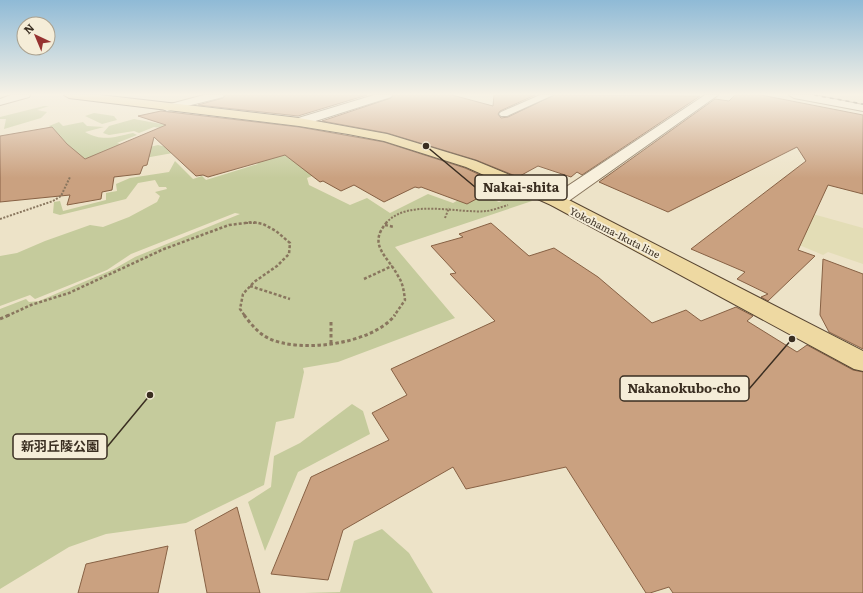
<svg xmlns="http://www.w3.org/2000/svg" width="863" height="593" viewBox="0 0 863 593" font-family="Literata,'Noto Sans JP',serif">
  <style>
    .farmland { fill: #e3ddb6 }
    .green { fill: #c5cb9c }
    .building { fill: #caa180; stroke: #876144 }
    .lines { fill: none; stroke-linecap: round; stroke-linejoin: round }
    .service-casing { stroke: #89765e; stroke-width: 2 }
    .minor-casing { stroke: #89765e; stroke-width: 2 }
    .tertiary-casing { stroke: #89765e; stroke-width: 2 }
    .primary-casing { stroke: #574431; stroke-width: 2 }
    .path-far2 { stroke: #89765e; stroke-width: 2; stroke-dasharray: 2 1.5; stroke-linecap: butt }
    .path-far1 { stroke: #89765e; stroke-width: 2.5; stroke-dasharray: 3 2; stroke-linecap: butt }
    .path { stroke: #89765e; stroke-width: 3; stroke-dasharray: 3.5 2.5; stroke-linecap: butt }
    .service { fill: #f8f0dc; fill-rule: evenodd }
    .minor { fill: #f8f0dc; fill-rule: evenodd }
    .tertiary { fill: #f8f0dc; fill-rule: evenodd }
    .primary { fill: #eed9a2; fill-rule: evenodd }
    .rail { stroke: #3a2e21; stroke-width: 1.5; stroke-dasharray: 4 4; stroke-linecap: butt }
    .labels { text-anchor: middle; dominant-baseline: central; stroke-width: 4; stroke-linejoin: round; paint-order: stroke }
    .far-street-label { font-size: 10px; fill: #3a2e21; stroke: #f5edd8 }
    .leader { fill: none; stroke: #3a2e21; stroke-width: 1.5 }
    .callout-dot { fill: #3a2e21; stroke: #f5edd8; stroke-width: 1.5 }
    .callout { fill: #f5edd8; stroke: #3a2e21; stroke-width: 1.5 }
    .callout-label { font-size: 13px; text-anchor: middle; font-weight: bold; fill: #3a2e21 }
  </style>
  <rect width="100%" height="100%" fill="#ede3c8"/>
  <polygon class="farmland" points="802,211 863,228 863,264 828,252 823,255 780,237"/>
  <g class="green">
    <polygon points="44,106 49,106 37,110 47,112 41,118 4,129 6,119 0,119 0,117"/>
    <polygon points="94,113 114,116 117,120 102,124 85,116"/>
    <polygon points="183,115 181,131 154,127 139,133 134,131 109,135 103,133 109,126 134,119 161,124"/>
    <path d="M59 122 63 126 83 122 87 126 104 127 85 132C103 142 114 137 133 133L137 135 117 143 141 149 158 145 184 151 139 159 111 156 26 163 53 130 49 126Z"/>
    <polygon points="273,147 340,165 307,178 309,185 350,205 367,198 390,213 428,194 453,203 474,192 499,202 517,195 532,201 395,247 455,318 338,362 303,368 304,372 294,418 276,422 264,485 186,523 106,534 69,547 0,589 0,309 26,299 29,302 39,301 114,269 135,257 240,214 235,213 131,254 107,270 35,299 30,295 0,306 0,256 17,253 45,241 90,225 103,227 129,217 157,202 160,196 155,192 167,189 166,187 159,187 155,180 138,183 126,199 60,215 53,213 54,202 60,201 63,211 106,200 106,193 117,191 116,184 130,178 169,172 175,161 193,179 202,176 206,180 258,164 252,160"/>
    <polygon points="352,404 363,411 370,434 298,472 265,551 248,502 271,487 274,456 300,443"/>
    <polygon points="382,529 409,553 433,593 304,593 340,592 354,541"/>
  </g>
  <g class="building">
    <polygon points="226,95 367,95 298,116 198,105 223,98"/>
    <polygon points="393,95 452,95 493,106 494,95 535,95 500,111 498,114 501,118 508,117 554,95 700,96 582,175 577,172 571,177 538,166 518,177 476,160 387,133 322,121 391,98"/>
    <polygon points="735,95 761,95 863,115 863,194 828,185 798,250 815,256 768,301 761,297 768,294 737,279 745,272 691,249 806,161 797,147 668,212 599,182 715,99 729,101"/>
    <polygon points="161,111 299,127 384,142 465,168 502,185 467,204 421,187 419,188 415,187 384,202 354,185 341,191 323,181 320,182 285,155 208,177 203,175 196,176 154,137 147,165 143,166 140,174 114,177 112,190 102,192 101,199 67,205 70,195 0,202 0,136 52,127 67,144 85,159 166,125 138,116"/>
    <polygon points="491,223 529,256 554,248 598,277 652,323 686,310 701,321 736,307 753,316 747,321 797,352 807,345 853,370 863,372 863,593 673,593 669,587 650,593 646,593 566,467 466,489 453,467 343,530 328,580 271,574 311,477 389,440 372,413 407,395 391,369 495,321 450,274 456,273 431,246 463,237 459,234"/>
    <polygon points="823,259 863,274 863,349 829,332 820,315"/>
    <polygon points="237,507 260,593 207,593 195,530"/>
    <polygon points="168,546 158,593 78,593 86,564"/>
  </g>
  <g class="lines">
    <g class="service-casing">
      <polygon id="service" points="540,95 553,95 507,116 501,116 499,114 501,112"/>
    </g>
    <g class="minor-casing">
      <g id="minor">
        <polygon points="11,95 30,95 29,97 0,105 0,99"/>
        <polygon points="204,95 224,95 223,97 167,111 161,108 163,106"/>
        <polygon points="374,95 392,95 391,97 303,125 295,125 293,122 295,119"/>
      </g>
    </g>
    <g class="tertiary-casing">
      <g id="tertiary">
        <polygon points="705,95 718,95 563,205 557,206 551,205 549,201 551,197"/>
        <polygon points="789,95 814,95 863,105 863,111 794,98"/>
      </g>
    </g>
    <g class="primary-casing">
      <polygon id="primary" points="64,95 100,95 299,118 387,134 476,161 563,197 863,351 863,371 854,369 551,205 466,167 384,141 348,134 299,126 69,98"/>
    </g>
    <g class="path-far2">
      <polyline points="445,218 449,208"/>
      <polyline points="0,219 53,201 61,196 70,177"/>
      <polyline points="246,223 257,223"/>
      <path d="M386 223C408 198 459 214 487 211 494 210 501 207 508 205"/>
    </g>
    <g class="path-far1">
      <path d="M387 222C367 245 387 255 398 276 403 283 404 292 405 300L394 316"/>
      <polyline points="385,225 394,227"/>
      <polyline points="364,279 392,266"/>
      <polyline points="250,286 290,299"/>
      <polyline points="7,316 31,305 69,293 164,249 229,225 253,222 263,224 276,231 290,243 289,254 277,266 254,282 243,294 240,309 245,316"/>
    </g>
    <g class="path">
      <path d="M244 315C251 324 258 333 268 338 300 354 373 344 395 315"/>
      <polyline points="0,319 9,315"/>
      <polyline points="331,322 331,343"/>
    </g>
    <use href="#service" class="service"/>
    <use href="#minor" class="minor"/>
    <use href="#tertiary" class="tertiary"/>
    <use href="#primary" class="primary"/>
    <polyline class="rail" points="814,95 863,104"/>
  </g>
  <linearGradient id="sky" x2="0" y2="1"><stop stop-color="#8fbad6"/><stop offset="0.53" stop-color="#f7f2e6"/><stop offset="1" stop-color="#f7f2e6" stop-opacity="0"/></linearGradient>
  <rect width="863" height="178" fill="url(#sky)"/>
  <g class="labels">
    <g class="far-street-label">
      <text transform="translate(615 232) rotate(27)">Yokohama-Ikuta line</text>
    </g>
  </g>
  <path class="leader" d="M426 146L475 187M792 339L749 389M150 395L107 447"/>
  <g class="callout-dot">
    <circle cx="426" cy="146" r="4"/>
    <circle cx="792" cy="339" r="4"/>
    <circle cx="150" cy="395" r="4"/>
  </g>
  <g class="callout">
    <rect x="475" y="175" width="92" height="25" rx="4"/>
    <rect x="620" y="376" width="129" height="25" rx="4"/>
    <rect x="13" y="434" width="94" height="25" rx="4"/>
  </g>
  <g class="callout-label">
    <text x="521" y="192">Nakai-shita</text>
    <text x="684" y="393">Nakanokubo-cho</text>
    <text x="60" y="451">新羽丘陵公園</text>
  </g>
  <g transform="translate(36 36) rotate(316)"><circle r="19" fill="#f5edd8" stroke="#aaa18f"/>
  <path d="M0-3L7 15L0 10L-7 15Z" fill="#963230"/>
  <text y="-6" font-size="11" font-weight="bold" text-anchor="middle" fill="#3a2e21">N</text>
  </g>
</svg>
